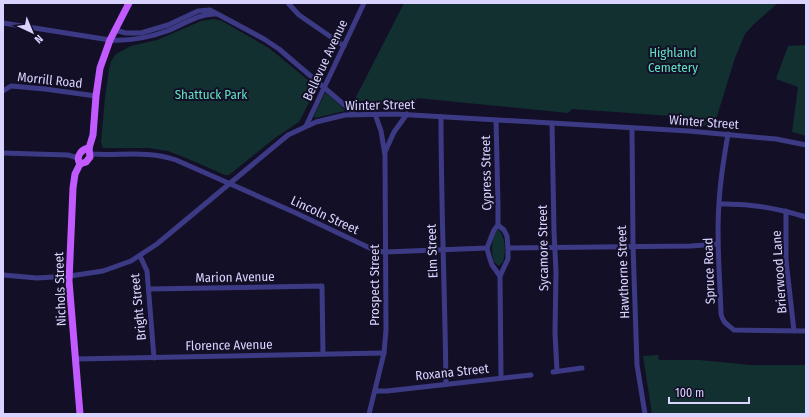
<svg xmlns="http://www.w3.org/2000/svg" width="809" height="417" viewBox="0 0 809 417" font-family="'Fira Sans Condensed',sans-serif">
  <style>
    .green { fill: #12302f }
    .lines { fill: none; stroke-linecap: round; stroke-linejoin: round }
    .minor { stroke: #3d3a85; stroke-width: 5 }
    .major { stroke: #c25bff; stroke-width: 7 }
    .labels { text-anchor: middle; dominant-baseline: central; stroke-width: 4; stroke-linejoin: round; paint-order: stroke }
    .park-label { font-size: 13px; fill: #5fe0c0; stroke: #130f26 }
    .street-label { font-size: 13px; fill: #d9d4ff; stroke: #130f26 }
  </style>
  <rect width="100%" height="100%" fill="#130f26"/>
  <g class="green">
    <polygon points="404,3 778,3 753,25 745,34 735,58 714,126 685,125 686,117 572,109 568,113 417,98 414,107 359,103 354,101"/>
    <polygon points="214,19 222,21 269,48 313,84 314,93 299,122 275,138 229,175 225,175 186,158 168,151 148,148 103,148 101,143 105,97 109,70 111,61 116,54 131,46 157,40 201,21"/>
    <polygon points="806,45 806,136 792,132 798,87 776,79 788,46"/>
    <polygon points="325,93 327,94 342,107 345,111 315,118 314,116"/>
    <path d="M497 230H499C506 240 506 251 503 262L499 266 494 262C491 251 491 241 497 230Z"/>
    <polygon points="658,355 659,360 699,360 751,365 806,365 806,414 652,414 643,356"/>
  </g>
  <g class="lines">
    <g class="minor">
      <polyline points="288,3 299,15 344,46"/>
      <path d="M3 23 110 40C130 41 148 38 167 31 183 25 199 13 216 14"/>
      <polyline points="114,30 126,33 141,33 168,25 198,11 210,10 264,39 279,49 355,114"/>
      <polyline points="3,91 11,86 45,89 96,96"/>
      <path d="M441 117C441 206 445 295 446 384"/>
      <polyline points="496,120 498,205 498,225 494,230 487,248 489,256 492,265 500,276"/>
      <polyline points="552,123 554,231 556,272 555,333 557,371"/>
      <polyline points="306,126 364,3"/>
      <polyline points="632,128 633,245 637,365 645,414"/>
      <path d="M728 134C724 157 720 180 719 204 716 240 720 277 721 314 723 323 727 324 734 330L806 331"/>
      <polyline points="385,152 394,132 407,114"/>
      <polyline points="3,153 68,155 78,158"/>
      <path d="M91 154C120 156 148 150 176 160L296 213 376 251 385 252 487 248"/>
      <path d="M719 204C749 203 777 208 806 217"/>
      <polyline points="786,211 786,260 794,331"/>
      <polyline points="498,225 504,230 507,236 508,248 508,259 500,276 501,378"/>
      <polyline points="508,248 691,246 718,244"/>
      <polyline points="140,256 147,271 154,358"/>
      <polyline points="3,275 37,278 70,276 103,271 131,261 157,244 288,135 316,122 345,115 395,114 689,131 776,139 806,145"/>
      <polyline points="149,289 322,286 323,354"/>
      <polyline points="76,359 384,353"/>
      <polyline points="553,372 582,368"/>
      <polyline points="376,391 387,391 531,375"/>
      <polyline points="369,414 384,353 386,330 385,155 381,131 375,114"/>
    </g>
    <g class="major">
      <polyline points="80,164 86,162 90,157 89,148 93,135 96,96 100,68 110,40 129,3"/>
      <path d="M80 414 69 281 73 188 75 174 80 164C75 156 82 149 89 148"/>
    </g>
  </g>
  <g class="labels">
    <g class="park-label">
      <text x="673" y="52">Highland<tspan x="673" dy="15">Cemetery</tspan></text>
      <text x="211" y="94">Shattuck Park</text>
    </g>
    <g class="street-label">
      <text transform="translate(325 60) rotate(-65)">Bellevue Avenue</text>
      <text transform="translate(50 80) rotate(6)">Morrill Road</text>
      <text transform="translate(380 105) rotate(-1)">Winter Street</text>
      <text transform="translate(704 122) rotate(4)">Winter Street</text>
      <text transform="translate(486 173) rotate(-91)">Cypress Street</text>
      <text transform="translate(325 215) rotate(25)">Lincoln Street</text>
      <text transform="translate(543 248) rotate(-91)">Sycamore Street</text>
      <text transform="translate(432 251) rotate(-92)">Elm Street</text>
      <text transform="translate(709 271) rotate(-92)">Spruce Road</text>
      <text transform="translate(623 272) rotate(-92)">Hawthorne Street</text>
      <text transform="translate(779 272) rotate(-94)">Brierwood Lane</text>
      <text transform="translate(235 277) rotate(-1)">Marion Avenue</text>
      <text transform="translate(374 285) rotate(-90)">Prospect Street</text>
      <text transform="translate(60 289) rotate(-92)">Nichols Street</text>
      <text transform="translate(138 307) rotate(-96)">Bright Street</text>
      <text transform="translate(229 345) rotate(-1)">Florence Avenue</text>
      <text transform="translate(452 372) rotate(-6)">Roxana Street</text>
    </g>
  </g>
  <rect width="809" height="417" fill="none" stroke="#d9d4ff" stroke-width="8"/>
  <g transform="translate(32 32) rotate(136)" stroke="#130f26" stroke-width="3" paint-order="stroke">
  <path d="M0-3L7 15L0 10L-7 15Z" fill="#d9d4ff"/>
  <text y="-6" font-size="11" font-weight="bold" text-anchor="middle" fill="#d9d4ff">N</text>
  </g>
  <path d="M669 397v6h80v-6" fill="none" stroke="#d9d4ff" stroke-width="2"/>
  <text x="675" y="397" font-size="12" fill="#d9d4ff" stroke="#130f26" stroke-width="3" paint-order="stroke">100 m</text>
</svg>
